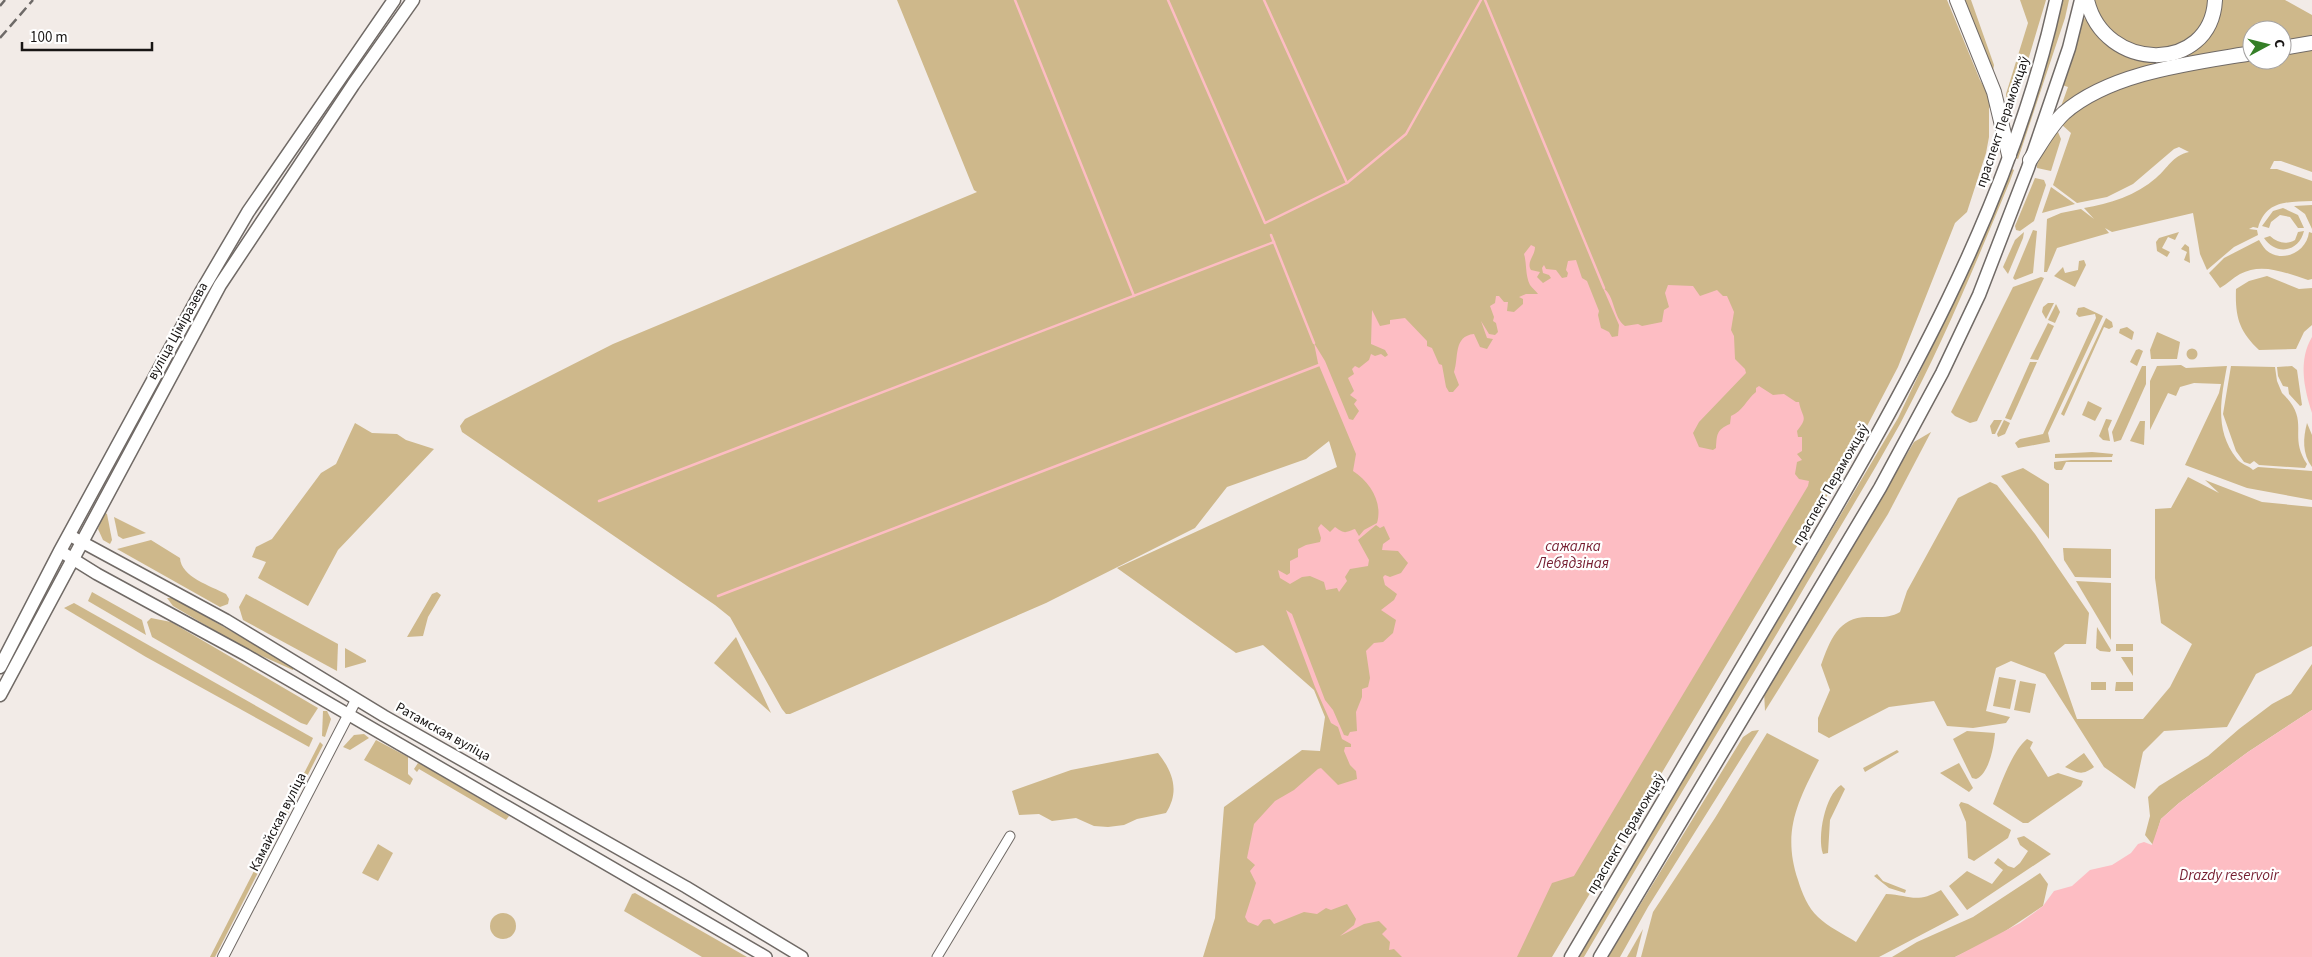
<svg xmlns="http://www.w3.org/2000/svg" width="2312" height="957" viewBox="0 0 2312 957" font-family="'Source Sans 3',sans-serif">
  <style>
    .green { fill: #ceb88b }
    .water { fill: #fdbdc3 }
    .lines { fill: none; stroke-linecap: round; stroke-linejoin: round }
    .stream { stroke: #fdbdc3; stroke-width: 2.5 }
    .minor-casing { stroke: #706a66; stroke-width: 11 }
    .tertiary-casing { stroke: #706a66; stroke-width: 12 }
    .secondary-casing { stroke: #706a66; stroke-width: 14 }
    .primary-casing { stroke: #706a66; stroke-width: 15 }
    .trunk-casing { stroke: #706a66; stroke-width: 16 }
    .minor { stroke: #fff; stroke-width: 9 }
    .tertiary { stroke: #fff; stroke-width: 10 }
    .secondary { stroke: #fff; stroke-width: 11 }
    .primary { stroke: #fff; stroke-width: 12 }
    .trunk { stroke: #fff; stroke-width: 14 }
    .rail { stroke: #6e6a68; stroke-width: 2.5; stroke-dasharray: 10 5; stroke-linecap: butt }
    .labels { text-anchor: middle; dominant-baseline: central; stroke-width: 4.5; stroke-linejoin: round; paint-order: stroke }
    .street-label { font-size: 14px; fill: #181514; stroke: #fff }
    .water-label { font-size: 15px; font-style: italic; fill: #761e31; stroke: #fff }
  </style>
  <rect width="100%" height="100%" fill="#f2ebe7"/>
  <g class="green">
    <polygon points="897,0 1947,0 1980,80 1994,104 1989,108 1989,137 1986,153 1967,212 1955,223 1898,367 1855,449 1552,957 1203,957 1215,918 1224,807 1302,750 1320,751 1325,717 1314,690 1263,645 1236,653 1117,568 1337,467 1329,441 1306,459 1227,487 1195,528 1046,603 790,714 786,714 782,709 730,617 715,605 462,432 460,426 465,419 613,344 977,192 974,190"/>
    <polygon points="1963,0 1971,0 1994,65 1993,71"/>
    <polygon points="2020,0 2046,0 2017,97 2015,102 2009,104 2007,102 2006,94 2028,23"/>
    <polygon points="2061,0 2069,0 2065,18 2018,159 2014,157"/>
    <polygon points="2090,0 2211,0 2203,24 2184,44 2146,52 2110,35"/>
    <path d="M2221 0H2285L2312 15V38L2282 42V30H2252V46L2208 55 2059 112 2068 87 2062 85 2082 17C2091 21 2095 33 2102 40 2120 56 2154 69 2177 57 2184 53 2191 43 2196 37 2207 27 2221 16 2221 0Z"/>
    <path d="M2312 46V172L2281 161H2274L2270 169H2277L2312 181V201C2288 202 2266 200 2258 228L2253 227 2249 229 2257 230 2258 235 2234 247 2207 270 2200 254 2193 213 2112 232 2105 228 2109 233 2057 248 2047 272H2044L2047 219 2061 213 2081 209 2094 219 2084 208C2109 204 2137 195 2156 178 2168 168 2172 156 2189 152L2179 147 2174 149 2133 184 2107 197 2077 203 2053 185 2071 133 2061 124 2091 100 2134 82 2252 55V60H2282V50Z"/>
    <polygon points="2058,132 2061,139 2051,171 2037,168 2037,165 2048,139"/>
    <path d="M2010 168 2014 170 2010 181C1976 263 1942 345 1900 424 1866 485 1829 545 1794 605 1724 722 1653 839 1584 957H1578L1898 418 1969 269Z"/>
    <polygon points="2035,178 2044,180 2046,185 2034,221 2020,231 2016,230 2015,226"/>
    <polygon points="2051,187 2075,204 2042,213"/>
    <polygon points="2312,205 2312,229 2305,214 2294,206"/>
    <polygon points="2283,208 2298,215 2304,228 2298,228 2290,217 2280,215 2271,222 2269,228 2262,226 2273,211"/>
    <polygon points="2033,230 2037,231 2033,273 2015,280 2013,278"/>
    <path d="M2304 231C2299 252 2276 256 2264 238L2270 236C2278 243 2286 245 2295 240L2298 232Z"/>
    <polygon points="2024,232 2023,238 2008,274 2003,267 2015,240"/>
    <polygon points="2179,232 2175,240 2168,237 2162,248 2170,252 2167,257 2157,251 2156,242 2159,238"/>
    <path d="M2309 232 2312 233V279L2308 280C2286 273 2262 262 2240 274 2233 278 2227 284 2220 288L2209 273 2224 258 2259 240C2261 243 2263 247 2266 250 2282 264 2307 252 2309 232Z"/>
    <polygon points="2185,244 2189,247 2190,263 2184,260 2187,252 2181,249"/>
    <polygon points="2084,260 2086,265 2075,287 2054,276 2063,267 2065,273 2078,270 2079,261"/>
    <path d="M2267 276 2299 289 2312 288V325L2304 332 2296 349 2259 350C2239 331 2235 317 2236 289L2249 281Z"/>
    <polygon points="2041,277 2044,278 1977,421 1970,423 1955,416 1951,412 2013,287"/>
    <polygon points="2054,303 2046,319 2042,312 2043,307 2048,303"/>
    <polygon points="2056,304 2060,312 2055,323 2048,320"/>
    <polygon points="2084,307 2103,316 2048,433 2050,442 2018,448 2015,443 2020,439 2043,434 2096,318 2095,314 2079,317 2076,314 2078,308"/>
    <polygon points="2106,318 2112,322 2113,327 2109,329 2104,327 2064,416 2061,414"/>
    <polygon points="2048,323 2054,326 2038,360 2030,359"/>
    <polygon points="2127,327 2134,332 2132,340 2119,333 2120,329"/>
    <polygon points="2157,332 2180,342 2177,359 2151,359 2150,350"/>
    <circle cx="2192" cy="354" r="5.5"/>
    <polygon points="2139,349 2143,351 2137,366 2130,362 2136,350"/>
    <polygon points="2030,362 2037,362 2011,420 2005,418"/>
    <path d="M2181 365 2186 368 2227 366C2221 399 2214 430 2237 459 2242 465 2248 465 2253 470L2258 467 2312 471V500L2247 488 2185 465 2219 393 2221 384 2194 383 2180 387 2176 396 2168 393 2150 430V381L2157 366Z"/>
    <polygon points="2142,366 2146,366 2146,384 2121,440 2114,442 2112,432"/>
    <path d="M2231 366 2275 367 2277 381 2282 393C2312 422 2287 434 2307 464L2305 468 2259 465 2254 461 2250 464 2244 462 2236 451 2223 414Z"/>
    <polygon points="2292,366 2297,370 2302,405 2300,406 2289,394 2288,387 2283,386 2278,376 2277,367"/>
    <polygon points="2088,401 2102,408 2095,421 2082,415"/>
    <polygon points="2106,419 2112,420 2108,429 2110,441 2103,440 2099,436"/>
    <polygon points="1994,420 2002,420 1995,434 1992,434 1990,426"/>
    <polygon points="2004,420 2010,423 2005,434 1998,437 1997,434"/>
    <polygon points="2140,421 2145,421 2144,445 2130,441"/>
    <polygon points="355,423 372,433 397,434 406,440 434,449 338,550 308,606 258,578 266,562 252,557 256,547 272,539 321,473 336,464"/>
    <path d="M2307 423 2312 435V467C2302 454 2303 438 2307 423Z"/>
    <polygon points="1931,432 1888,514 1765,711 1764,691 1914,442"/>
    <polygon points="2092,452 2113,454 2112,457 2055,458 2055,454"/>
    <polygon points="2071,460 2112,460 2112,462 2066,462 2062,470 2056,470 2054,468 2054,462"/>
    <polygon points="2023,468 2049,484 2049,539 2001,476"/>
    <path d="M2188 477 2219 493 2205 480 2262 502 2312 507V646L2256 674 2227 727 2164 731 2143 752 2135 789 2104 767 2045 674 2011 661 1996 668 1986 711 2010 717 2006 723 1973 728 1947 726 1934 701 1889 707 1829 738 1818 732V718L1830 690 1821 665C1830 640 1839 616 1869 617 1880 617 1890 618 1900 612L1907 591 1958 498 1990 482 1997 485 2035 534 2089 613 2086 644H2065L2054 653 2077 719H2143L2170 687 2192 644 2161 623 2155 578V509L2171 508Z"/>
    <polygon points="104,512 107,514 112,540 110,544 103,540 98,529"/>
    <polygon points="114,517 146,533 123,539 118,536"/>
    <path d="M151 540 180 558C181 577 211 586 226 594L229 599 228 604 220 607 117 549Z"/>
    <polygon points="2063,548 2111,549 2111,578 2075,577 2064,560"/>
    <polygon points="2076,581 2111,583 2111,640"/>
    <polygon points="92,592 142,620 146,635 88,601"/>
    <polygon points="437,592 441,595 428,617 423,636 407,637 432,594"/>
    <polygon points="246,594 338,644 337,671 243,620 239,607"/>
    <polygon points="167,598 173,598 294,667 293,670 246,649 173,606"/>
    <polygon points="74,603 313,738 309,747 146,657 64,608"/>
    <polygon points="151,618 171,622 318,708 307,725 301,723 152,637 147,622"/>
    <polygon points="2097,627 2111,650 2110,652 2100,651 2096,648"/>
    <polygon points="736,637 771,713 714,663"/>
    <rect x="2116" y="644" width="17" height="7"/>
    <polygon points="345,648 366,660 366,662 345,668"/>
    <polygon points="2121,657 2133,657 2133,676"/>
    <polygon points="2312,664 2312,710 2248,752 2179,803 2161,819 2153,845 2145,835 2150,816 2148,797 2159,786 2208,756 2239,729 2272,704 2291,694"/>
    <polygon points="1999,677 2016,680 2010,709 1993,706"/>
    <polygon points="2020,681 2036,684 2030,713 2014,710"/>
    <rect x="2091" y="682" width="15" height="8"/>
    <polygon points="2116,682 2133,682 2133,691 2115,691"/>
    <polygon points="323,711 327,711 331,719 325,737 322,736"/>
    <polygon points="1759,730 1648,907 1620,957 1608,957 1743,737 1752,731"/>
    <path d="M1967 731 1995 733C1994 746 1989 774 1976 779L1972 778 1953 739Z"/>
    <path d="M1767 733 1819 760C1797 803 1782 832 1798 880 1802 893 1808 908 1818 917 1828 927 1844 934 1856 942L1886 894C1910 895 1916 904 1941 890L1959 915 1879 957H1641L1653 912 1715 818Z"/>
    <polygon points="364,734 369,738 350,750 343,747 354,735"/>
    <path d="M2027 739 2033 742 2030 748 2048 777 2058 773 2083 781 2081 786 2028 823H2023L1993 804C2001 784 2012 751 2027 739Z"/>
    <polygon points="376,740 408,757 408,774 413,779 410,785 364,760"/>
    <polygon points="320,742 323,745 215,957 210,957"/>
    <polygon points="1897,750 1899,752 1865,772 1863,768"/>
    <path d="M1158 753C1173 772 1180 791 1166 813L1137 819 1124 825 1108 827 1094 826 1076 818 1052 821 1039 814 1019 815 1012 791 1071 770Z"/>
    <path d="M2084 753 2094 767C2082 776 2078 773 2065 767Z"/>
    <polygon points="418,763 421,764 509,816 506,820 419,769 417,772 414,769"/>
    <polygon points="1959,763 1973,788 1969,792 1940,773"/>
    <path d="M1841 785 1845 789 1830 820 1828 853 1823 854C1817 837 1825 795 1841 785Z"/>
    <polygon points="1961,802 1968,804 2011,830 2008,838 1974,861 1968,858 1966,822 1959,805"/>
    <polygon points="2024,836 2051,854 1967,910 1949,886 1967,871 1992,884 2003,870 1994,863 1998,858 2008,866 2014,868 2020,863 2028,851 2020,845 2017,838"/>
    <polygon points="378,844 393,853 378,881 362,873"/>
    <polygon points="2040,873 2048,884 2043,906 1995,938 1955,957 1892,957 1917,942 1973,917"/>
    <polygon points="1877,874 1883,881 1906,890 1905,893 1889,888 1874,876"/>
    <polygon points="635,893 747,957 702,957 624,911 632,894"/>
    <circle cx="503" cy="926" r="13"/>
    <polygon points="1643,929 1636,957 1627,957"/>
  </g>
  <g class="water">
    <path d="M1531 245 1535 247C1535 256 1526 262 1531 270L1540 272 1537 277 1543 283 1551 278 1549 275 1543 273 1542 268 1544 265 1546 269 1556 270 1562 278 1567 277 1568 273 1566 270 1568 261 1576 260 1582 278 1587 281 1599 311 1598 315 1601 328 1609 332 1612 337 1618 336 1619 325 1603 288C1615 295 1613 318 1625 326L1638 324 1642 326 1662 322 1664 310 1669 307 1665 293 1668 285 1693 286 1700 296 1717 290 1723 296H1727L1734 312 1731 330 1734 336 1735 359 1745 369 1746 373 1699 422 1693 433 1699 447 1713 450 1716 448C1717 435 1716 430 1730 424L1731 416C1743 411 1746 400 1756 392V388L1759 386 1773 395 1784 394 1796 402H1799C1802 418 1809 416 1797 431L1798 437H1802V451L1797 454 1802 460 1797 462 1795 474 1799 479 1809 481 1808 486 1574 876 1552 883 1517 957H1402L1394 949 1389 950 1390 942 1382 934 1387 929 1379 921 1364 924 1340 936 1354 925 1356 919 1347 904 1331 910 1326 908 1317 914 1304 912 1274 924 1270 919 1263 920 1258 926 1248 922 1245 917 1256 883 1250 871 1255 865 1247 858 1254 824 1275 801 1294 790 1318 769 1321 768 1338 785 1357 779 1356 771 1350 765 1344 751 1345 747H1351V744L1342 739 1338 727 1331 723 1315 687 1286 610 1292 614 1325 700 1333 710 1344 735 1348 736 1350 732 1357 731 1356 712 1362 697V689L1368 687 1370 678 1366 651 1374 643 1383 642 1393 633 1396 620 1381 610 1394 600 1397 594 1385 585 1383 577 1385 575 1390 577 1401 573 1408 563 1398 551 1382 550 1383 544 1390 539 1384 526 1380 528 1376 525 1358 540 1369 560 1368 566 1350 569 1345 577 1347 581 1339 592 1337 588 1326 590 1324 582 1310 576 1302 577 1290 584 1280 578 1278 570 1287 575 1290 573V561L1298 557V549L1306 545 1320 542 1321 538 1318 528 1321 524 1330 532 1335 527C1346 535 1345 532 1355 529L1359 536 1364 530 1377 523C1383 502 1370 482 1353 471L1356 454 1318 363 1314 343 1325 361 1349 419 1353 420 1359 411 1354 404 1357 400 1350 395 1354 391 1348 378 1354 374 1352 369 1355 366 1359 368 1369 360 1371 354 1375 356 1381 354 1385 357 1388 355 1385 350 1371 344 1372 310 1380 326 1390 324V320L1405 318 1427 341V346L1432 348 1439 364 1442 365 1446 387 1449 392H1453L1459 385 1454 372C1459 358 1453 336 1474 334L1480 347 1487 349 1493 339 1487 338 1481 321 1489 334 1495 335 1498 332 1496 323 1493 321 1494 317 1490 306 1495 303 1496 296H1499L1504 302H1508L1507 311 1514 312 1523 304V299L1519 297 1526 294H1538C1536 291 1532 288 1530 285 1525 275 1527 264 1524 254Z"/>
    <path d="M2312 337V413C2304 389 2298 360 2312 337Z"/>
    <polygon points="2312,710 2312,957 1955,957 2020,923 2043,906 2054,891 2072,886 2090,870 2112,865 2131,853 2138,844 2144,842 2152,845 2161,819 2179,803 2248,752"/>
  </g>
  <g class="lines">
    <g class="stream">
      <polyline points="1015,0 1134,296"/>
      <polyline points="1168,0 1265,223 1347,183 1406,134 1481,0"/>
      <polyline points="1264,0 1347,183"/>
      <polyline points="1485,0 1604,288"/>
      <polyline points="1271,235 1314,343"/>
      <polyline points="599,501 1274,242"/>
      <polyline points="718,596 1319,365"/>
    </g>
    <g class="minor-casing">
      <polyline id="minor" points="937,957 1010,836"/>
    </g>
    <g class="tertiary-casing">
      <polyline id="tertiary" points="223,957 356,700"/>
    </g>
    <g class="secondary-casing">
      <g id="secondary">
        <polyline points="69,535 226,620 384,716 686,887 802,957"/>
        <polyline points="60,551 97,574 246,655 766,957"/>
      </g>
    </g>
    <g class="primary-casing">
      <g id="primary">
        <polyline points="0,667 60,551 201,292 248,212 394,0"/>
        <polyline points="0,695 220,285 353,85 413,0"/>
        <path d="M1571 957C1645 831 1720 705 1794 579 1901 397 2010 209 2056 0"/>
        <polyline points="1600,957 1880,488 1942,373 1979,295 2028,168 2069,48 2081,0"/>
      </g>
    </g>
    <g class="trunk-casing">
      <g id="trunk">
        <polyline points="1957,0 1994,92 2009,155"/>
        <path d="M2087 0C2104 73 2211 74 2215 0"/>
        <polyline points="2282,48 2312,43"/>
        <path d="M2030 160C2041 144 2050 126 2064 113 2111 72 2193 63 2252 53"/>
      </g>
    </g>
    <use href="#minor" class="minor"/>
    <use href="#tertiary" class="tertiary"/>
    <use href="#secondary" class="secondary"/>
    <use href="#primary" class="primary"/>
    <use href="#trunk" class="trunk"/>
    <g class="rail">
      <polyline points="0,6 5,0"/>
      <polyline points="0,38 33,0"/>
    </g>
  </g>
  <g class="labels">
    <g class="street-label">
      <text transform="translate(2003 122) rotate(-71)">праспект Пераможцаў</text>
      <text transform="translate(178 331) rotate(-61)">вуліца Ціміразева</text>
      <text transform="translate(1831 485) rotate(-60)">праспект Пераможцаў</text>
      <text transform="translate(443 732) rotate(29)">Ратамская вуліца</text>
      <text transform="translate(278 822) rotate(-63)">Камайская вуліца</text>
      <text transform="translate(1626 834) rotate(-59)">праспект Пераможцаў</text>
    </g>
    <g class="water-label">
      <text x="1573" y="546">сажалка<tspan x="1573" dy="17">Лебядзіная</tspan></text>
      <text x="2229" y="875">Drazdy reservoir</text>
    </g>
  </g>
  <g transform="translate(2267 45) rotate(83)"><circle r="24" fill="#ffffff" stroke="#a3a1a1"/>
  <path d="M0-4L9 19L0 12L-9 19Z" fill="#357f27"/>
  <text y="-8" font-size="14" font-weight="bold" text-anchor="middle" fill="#181514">С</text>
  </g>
  <path d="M22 42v8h130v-8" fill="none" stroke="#181514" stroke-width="2.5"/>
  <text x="30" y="42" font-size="15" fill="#181514" stroke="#ffffff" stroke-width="4" paint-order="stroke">100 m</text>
</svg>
